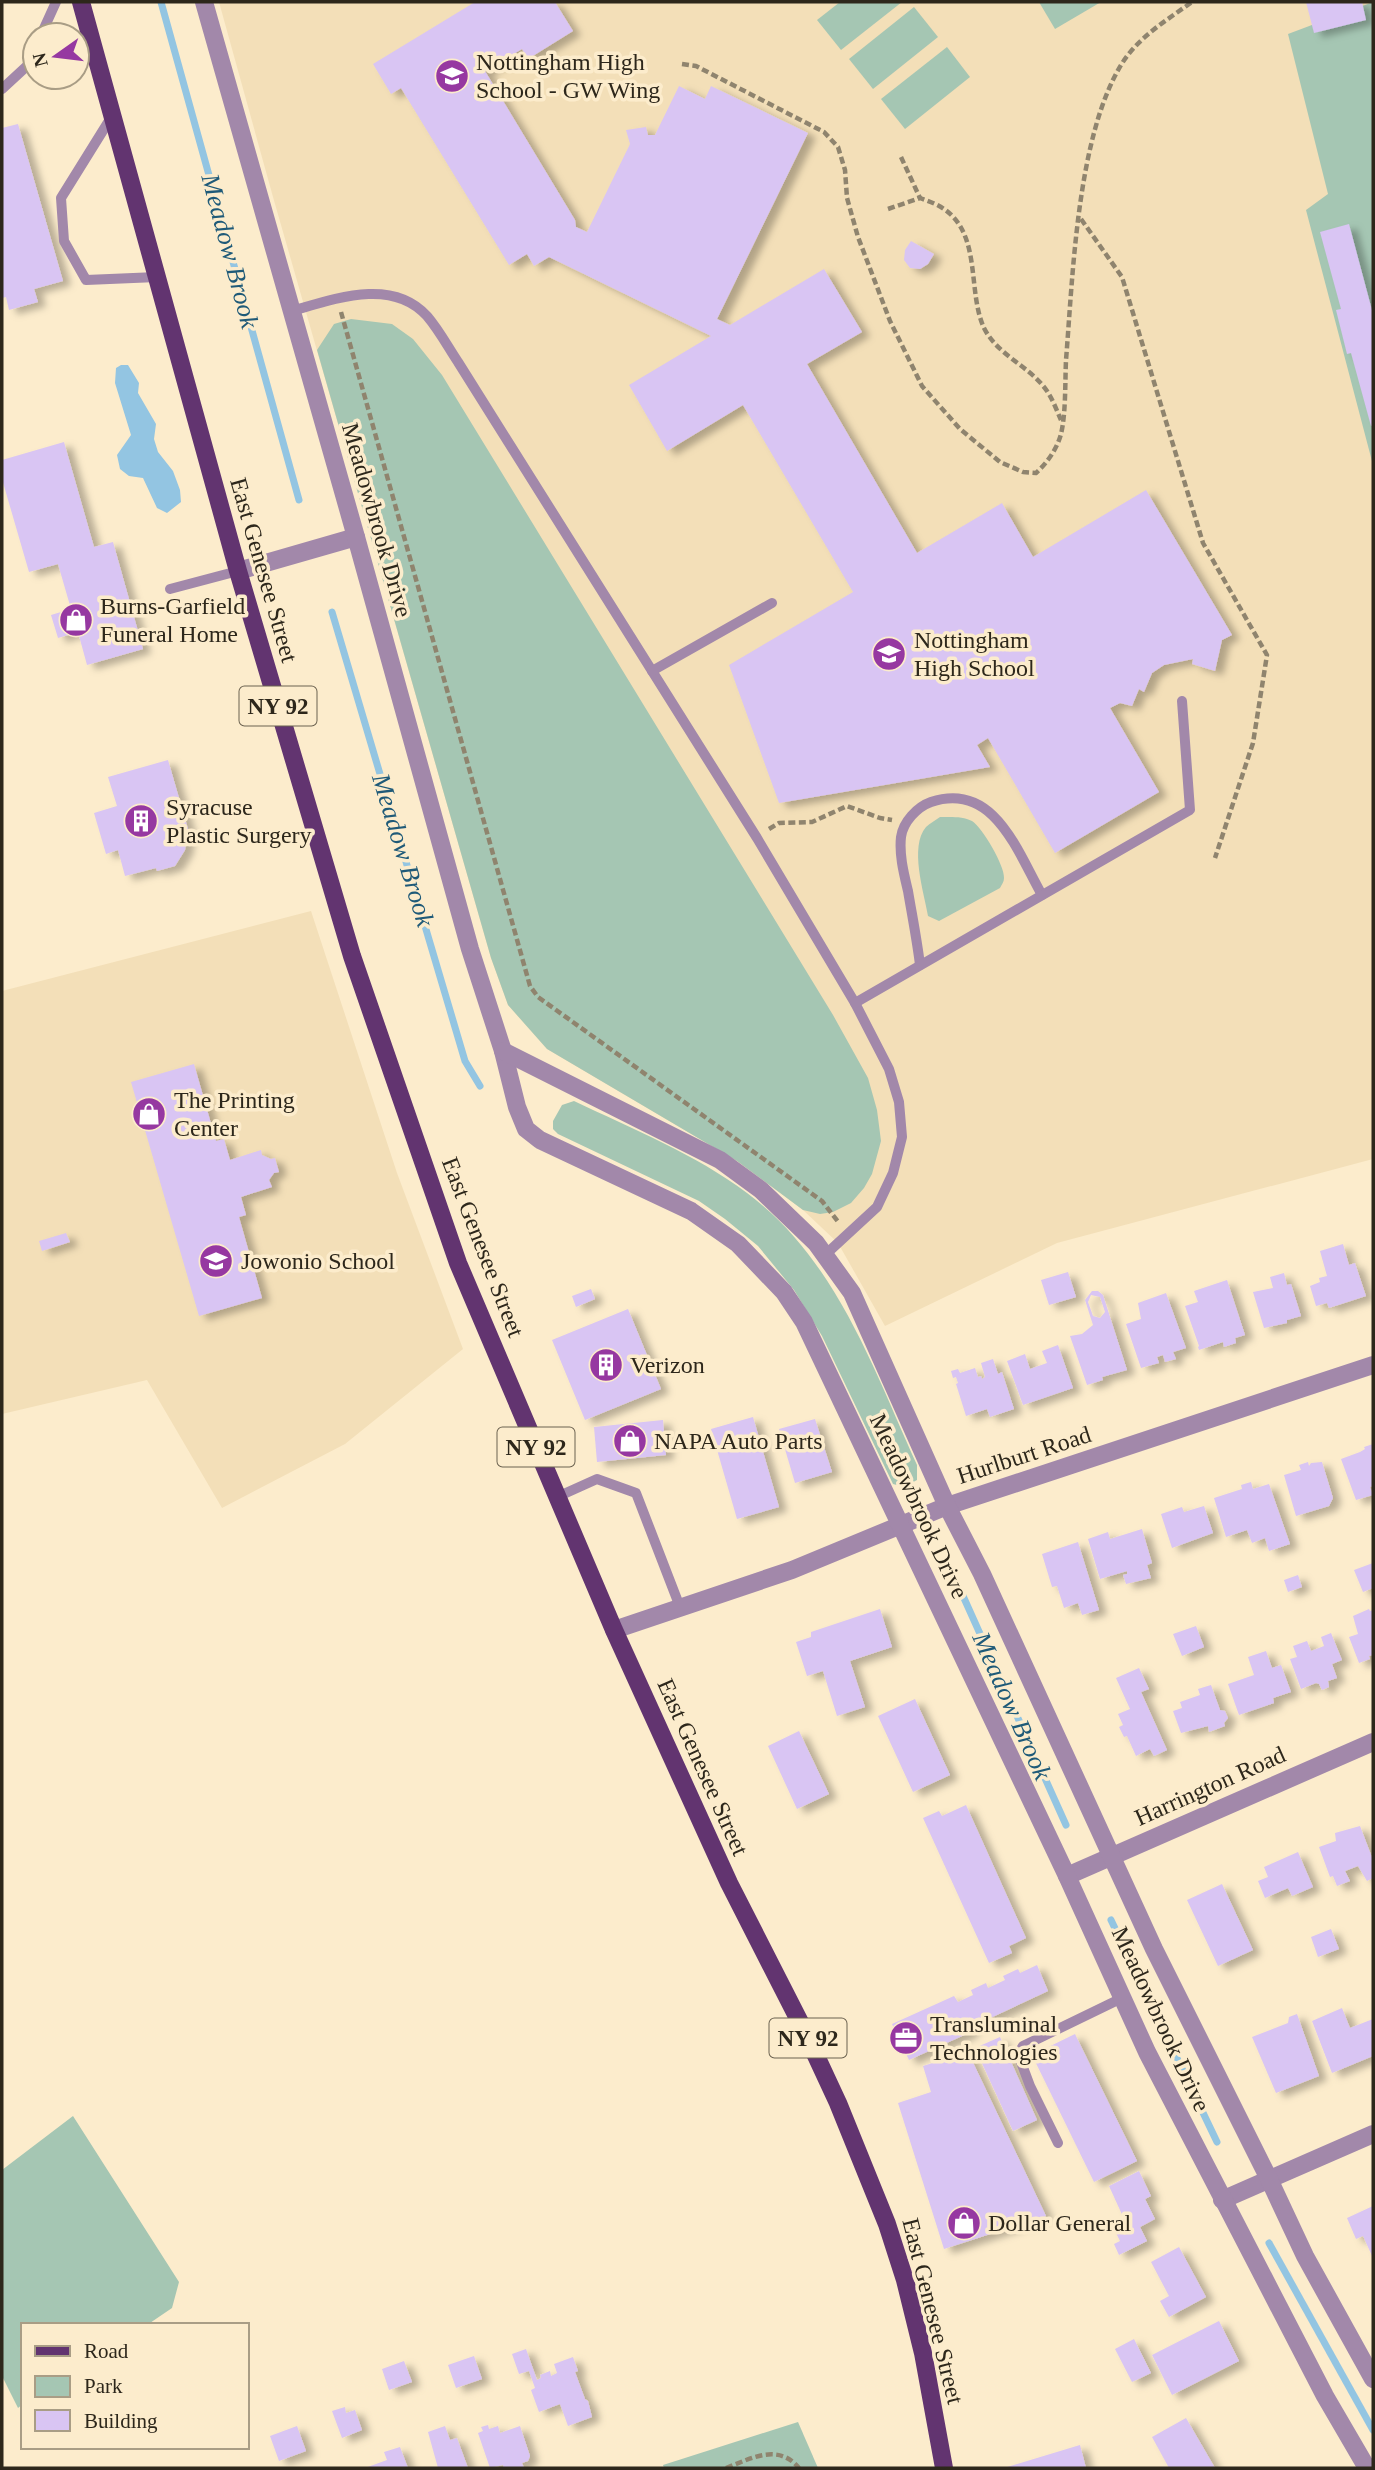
<svg xmlns="http://www.w3.org/2000/svg" width="1375" height="2470" viewBox="0 0 1375 2470" font-family="'Times New Roman',serif">
  <style>
    .built { fill: #f3dfb8 }
    .green { fill: #a5c6b3 }
    .water { fill: #93c5e2 }
    .lines { fill: none; stroke-linecap: round; stroke-linejoin: round }
    .stream { stroke: #93c5e2; stroke-width: 7 }
    .building { fill: #d9c5f3; fill-rule: evenodd; filter: url(#shadow) }
    .path { stroke: #8f846e; stroke-width: 4.5; stroke-dasharray: 7 3.5; stroke-linecap: butt }
    .service { stroke: #a288aa; stroke-width: 10 }
    .minor { stroke: #a288aa; stroke-width: 18 }
    .tertiary { stroke: #a288aa; stroke-width: 18 }
    .primary { stroke: #623470; stroke-width: 18 }
    .labels { text-anchor: middle; dominant-baseline: central; stroke-width: 7; stroke-linejoin: round; paint-order: stroke }
    .shield { fill: #fceccc; stroke: #6b6250; stroke-width: 2 }
    .shield-label { font-size: 23px; font-weight: bold; fill: #2d271b }
    .poi-label { font-size: 24px; fill: #2d271b; stroke: #fceccc; text-anchor: start }
    .street-label { font-size: 24px; fill: #2d271b; stroke: #fceccc }
    .water-label { font-size: 26px; font-style: italic; fill: #1f5a78; stroke: #fceccc }
  </style>
  <defs>
    <filter id="shadow"><feDropShadow dx="8" dy="4.5" stdDeviation="3.5" flood-color="#0004"/></filter>
  </defs>
  <rect width="100%" height="100%" fill="#fceccc"/>
  <g class="built">
    <polygon points="219,2 1373,2 1373,1159 1057,1243 885,1326 838,1243 803,1210 737,1161 547,1049 508,1005 491,958 273,197"/>
    <polygon points="311,911 397,1173 463,1349 345,1444 222,1508 147,1380 2,1414 2,991"/>
  </g>
  <g class="green">
    <polygon points="840,2 902,2 841,50 817,20"/>
    <polygon points="1039,2 1101,2 1055,29"/>
    <polygon points="1373,2 1373,465 1306,210 1328,194 1288,34"/>
    <polygon points="914,7 938,37 873,89 849,59"/>
    <polygon points="947,47 970,77 905,129 881,99"/>
    <polygon points="351,319 392,324 413,339 442,375 833,1015 868,1078 877,1110 881,1141 872,1174 864,1188 851,1203 833,1212 820,1214 803,1210 737,1161 547,1049 508,1005 491,958 317,350 334,324"/>
    <path d="M940 817C951 817 963 816 972 821 982 827 1005 866 1004 878 1004 882 1002 884 1000 888L939 921 928 916C924 892 909 847 926 827 930 823 936 820 940 817Z"/>
    <path d="M574 1101C633 1129 695 1154 747 1193 836 1259 873 1368 917 1465V1480L904 1487 893 1484 822 1336 794 1290 758 1246 725 1219 699 1201 558 1134 553 1129V1121L562 1105Z"/>
    <polygon points="73,2116 179,2282 172,2308 147,2325 23,2325 23,2404 18,2408 2,2376 2,2170"/>
    <polygon points="798,2422 818,2468 664,2468 663,2465"/>
  </g>
  <polygon class="water" points="121,365 128,365 139,383 138,393 156,424 154,439 158,452 173,471 180,490 181,502 167,513 157,508 143,478 129,476 120,469 117,455 131,435 115,383 116,368"/>
  <g class="lines">
    <g class="stream">
      <polyline points="161,2 299,500"/>
      <polyline points="332,612 465,1061 480,1086"/>
      <polyline points="959,1587 1066,1825"/>
      <polyline points="1111,1920 1217,2142"/>
      <polyline points="1269,2243 1373,2430"/>
    </g>
  </g>
  <g class="building">
    <polygon points="475,2 555,2 573,31 528,59 522,49 485,71 575,220 576,227 587,232 630,144 626,130 646,127 648,135 655,135 679,86 705,99 711,86 808,133 717,319 730,325 824,269 862,332 807,364 917,553 1002,503 1033,557 1146,490 1232,635 1222,640 1215,671 1192,664 1193,659 1164,665 1152,673 1144,692 1139,689 1132,706 1120,703 1110,708 1159,792 1055,853 988,738 977,745 990,767 779,803 729,665 853,592 743,405 667,451 629,385 711,336 549,257 534,266 527,254 509,265 401,88 391,94 373,64"/>
    <polygon points="1306,2 1362,2 1366,20 1314,33"/>
    <polygon points="18,124 63,281 34,289 38,302 9,310 6,297 2,298 2,128"/>
    <polygon points="1349,224 1373,314 1373,425 1371,426 1351,353 1347,354 1336,310 1341,309 1320,232"/>
    <polygon points="911,241 934,254 928,264 920,269 910,268 904,260 905,250"/>
    <polygon points="64,442 94,547 113,542 143,649 87,665 78,632 58,638 51,615 71,609 58,564 29,572 2,479 2,460"/>
    <polygon points="168,760 188,829 185,850 175,866 157,871 156,868 125,876 118,850 106,854 94,813 117,806 108,777"/>
    <polygon points="194,1064 216,1141 224,1139 230,1160 261,1150 262,1155 271,1159 275,1158 279,1172 274,1173 269,1180 272,1187 241,1197 246,1215 239,1217 262,1298 199,1316 131,1082"/>
    <polygon points="66,1233 70,1242 42,1251 39,1241"/>
    <polygon points="1343,1244 1349,1265 1355,1263 1366,1296 1329,1308 1327,1303 1316,1306 1310,1286 1320,1282 1319,1278 1327,1276 1320,1251"/>
    <polygon points="1068,1272 1076,1297 1049,1305 1041,1280"/>
    <polygon points="1284,1273 1287,1285 1291,1284 1301,1316 1287,1320 1287,1323 1264,1328 1253,1292 1273,1288 1270,1277"/>
    <polygon points="1227,1280 1245,1335 1235,1338 1236,1343 1224,1347 1223,1342 1199,1350 1198,1347 1199,1346 1185,1306 1198,1302 1194,1291"/>
    <polygon points="591,1289 595,1299 576,1307 572,1296"/>
    <path d="M1092 1291H1098L1103 1295 1127 1370 1102 1377 1103 1380 1087 1385 1070 1336 1082 1334 1093 1325 1085 1300ZM1091 1295 1100 1297 1105 1312 1100 1318 1093 1316 1088 1302Z"/>
    <polygon points="1166,1293 1186,1348 1173,1352 1176,1359 1165,1362 1163,1355 1157,1357 1159,1363 1141,1368 1126,1324 1141,1319 1138,1303"/>
    <polygon points="628,1309 661,1389 585,1420 552,1340"/>
    <polygon points="1058,1345 1073,1388 1023,1405 1007,1361 1025,1354 1030,1369 1047,1363 1042,1351"/>
    <polygon points="993,1359 998,1374 1002,1372 1014,1409 990,1417 987,1409 966,1416 956,1384 958,1383 956,1377 953,1378 951,1371 958,1369 960,1373 975,1368 978,1377 981,1376 982,1379 985,1377 981,1363"/>
    <polygon points="753,1417 779,1507 737,1519 711,1429"/>
    <polygon points="815,1419 832,1472 795,1483 779,1429"/>
    <polygon points="663,1420 666,1455 597,1462 594,1427"/>
    <polygon points="1373,1444 1373,1486 1370,1487 1373,1495 1356,1500 1341,1459 1360,1452 1365,1449 1364,1447"/>
    <polygon points="1308,1462 1309,1466 1311,1463 1322,1462 1333,1498 1329,1506 1296,1516 1284,1475 1301,1470 1299,1465"/>
    <polygon points="1251,1482 1253,1489 1269,1484 1290,1544 1269,1551 1265,1538 1252,1543 1247,1530 1226,1537 1214,1498 1242,1489 1241,1485"/>
    <polygon points="1204,1506 1213,1533 1172,1548 1161,1514 1182,1507 1184,1512"/>
    <polygon points="1142,1529 1152,1563 1147,1565 1151,1578 1126,1584 1123,1575 1127,1574 1127,1571 1100,1579 1088,1539 1108,1532 1110,1539"/>
    <polygon points="1078,1542 1099,1610 1082,1615 1078,1603 1064,1608 1057,1586 1052,1587 1042,1554"/>
    <polygon points="1373,1563 1373,1588 1363,1592 1354,1570"/>
    <polygon points="1298,1575 1302,1587 1288,1592 1284,1580"/>
    <polygon points="880,1609 892,1647 850,1661 865,1707 837,1716 823,1671 807,1676 796,1642 811,1637 811,1632"/>
    <polygon points="1369,1609 1370,1611 1373,1610 1373,1655 1369,1656 1370,1659 1359,1663 1349,1637 1358,1634 1353,1616"/>
    <polygon points="1196,1626 1204,1647 1182,1656 1173,1634"/>
    <polygon points="1331,1633 1342,1660 1332,1664 1337,1678 1328,1681 1329,1687 1322,1690 1319,1684 1316,1683 1301,1689 1290,1659 1297,1657 1293,1646 1307,1641 1311,1651 1324,1646 1321,1637"/>
    <polygon points="1266,1651 1272,1668 1281,1665 1291,1692 1273,1698 1274,1703 1239,1715 1228,1684 1254,1675 1248,1657"/>
    <polygon points="1139,1668 1149,1689 1141,1692 1167,1750 1154,1756 1150,1749 1136,1756 1127,1736 1124,1737 1119,1727 1123,1725 1118,1714 1130,1709 1116,1678"/>
    <polygon points="1211,1685 1220,1710 1225,1711 1228,1718 1224,1723 1225,1726 1209,1732 1208,1726 1181,1733 1173,1711 1182,1708 1180,1702 1200,1695 1198,1689"/>
    <polygon points="915,1699 950,1775 913,1792 878,1716"/>
    <polygon points="799,1731 829,1794 797,1809 768,1746"/>
    <polygon points="966,1805 1026,1938 1009,1946 1012,1953 989,1963 923,1818 939,1811 942,1816"/>
    <polygon points="1360,1826 1373,1860 1373,1878 1367,1881 1358,1866 1345,1871 1350,1881 1337,1886 1333,1876 1330,1877 1319,1847 1336,1841 1335,1833"/>
    <polygon points="1298,1852 1313,1887 1292,1896 1288,1888 1265,1898 1258,1881 1268,1877 1264,1867"/>
    <polygon points="1222,1884 1253,1950 1218,1966 1187,1900"/>
    <polygon points="1331,1929 1339,1949 1318,1957 1311,1937"/>
    <polygon points="1037,1965 1048,1991 969,2028 971,2032 909,2060 892,2024 954,1996 958,2002 973,1995 971,1990 986,1983 988,1988 1005,1980 1003,1976 1018,1969 1020,1973"/>
    <polygon points="1342,2008 1350,2028 1373,2019 1373,2056 1332,2073 1312,2021"/>
    <polygon points="1297,2014 1319,2076 1276,2093 1252,2037 1288,2023 1289,2017"/>
    <polygon points="1075,2034 1137,2161 1094,2182 1032,2055"/>
    <polygon points="1000,2037 1037,2120 1013,2131 975,2048"/>
    <polygon points="968,2052 1046,2216 944,2249 898,2103 931,2092 923,2066"/>
    <polygon points="1139,2171 1151,2196 1145,2199 1155,2219 1140,2227 1147,2241 1119,2255 1114,2244 1120,2241 1113,2227 1125,2221 1109,2186"/>
    <polygon points="1373,2206 1373,2258 1363,2236 1356,2239 1347,2218"/>
    <polygon points="1179,2247 1206,2297 1169,2317 1160,2301 1169,2296 1151,2262"/>
    <polygon points="1219,2321 1239,2361 1172,2395 1152,2355"/>
    <polygon points="1134,2339 1151,2373 1132,2382 1115,2349"/>
    <polygon points="526,2349 537,2380 541,2378 540,2375 550,2371 551,2376 557,2373 554,2364 573,2357 578,2371 575,2372 585,2399 588,2401 592,2417 568,2426 560,2404 539,2412 531,2390 535,2388 529,2371 519,2374 512,2354"/>
    <polygon points="474,2356 482,2379 456,2388 448,2365"/>
    <polygon points="404,2361 412,2382 389,2390 382,2369"/>
    <polygon points="345,2407 346,2413 355,2410 362,2430 342,2438 332,2411"/>
    <polygon points="1186,2418 1215,2468 1169,2468 1152,2437"/>
    <polygon points="488,2425 489,2429 498,2426 500,2433 520,2426 530,2456 528,2461 522,2463 524,2468 504,2468 503,2465 490,2468 478,2433 483,2431 481,2427"/>
    <polygon points="297,2426 306,2451 279,2461 270,2436"/>
    <polygon points="445,2426 450,2440 457,2438 468,2468 438,2468 428,2432"/>
    <polygon points="1080,2445 1086,2468 1004,2468"/>
    <polygon points="400,2447 408,2468 365,2468 387,2460 384,2452"/>
  </g>
  <g class="lines">
    <g class="path">
      <path d="M682 64 696 66 824 132 838 147 845 170 847 198 858 237 890 321 922 386 960 429 1000 462 1023 472 1036 473C1047 463 1057 449 1061 434 1066 413 1065 381 1066 360 1073 274 1077 138 1121 65 1138 37 1167 20 1192 2"/>
      <polyline points="901,157 920,198"/>
      <path d="M888 209 920 198C928 201 937 204 944 209 982 235 967 291 984 328 998 356 1030 366 1047 391 1053 400 1057 411 1061 420"/>
      <polyline points="1081,219 1122,277 1203,543 1267,655 1253,743 1215,858"/>
      <polyline points="341,312 530,986 538,997 822,1201 839,1223"/>
      <polyline points="769,829 779,823 812,822 847,806 880,818 892,820"/>
      <path d="M726 2468C752 2458 778 2443 799 2468"/>
    </g>
    <g class="service">
      <polyline points="41,35 56,2"/>
      <polyline points="2,89 28,65 35,49"/>
      <polyline points="112,116 61,198 64,241 86,280 157,277"/>
      <path d="M292 311C334 299 392 277 427 316 439 330 448 347 458 362L757 838 855 1003 889 1069 899 1102 902 1137 893 1173 877 1207 825 1255"/>
      <polyline points="170,589 238,571"/>
      <polyline points="652,671 772,603"/>
      <path d="M920 965C917 940 912 915 908 891 904 874 899 855 901 837 903 822 917 807 931 802 994 781 1017 851 1042 895"/>
      <polyline points="855,1003 1190,810 1182,701"/>
      <polyline points="557,1497 597,1479 636,1493 680,1607"/>
      <polyline points="1058,2143 1030,2086 1018,2054 1023,2046 1122,1998"/>
    </g>
    <g class="minor">
      <polyline points="238,571 356,537"/>
      <polyline points="614,1630 792,1570 947,1506 1373,1365"/>
      <polyline points="1067,1876 1373,1742"/>
      <polyline points="1222,2200 1373,2134"/>
    </g>
    <g class="tertiary">
      <polyline points="204,2 356,537 470,949 503,1051 517,1107 526,1129 540,1140 691,1211 738,1244 784,1292 804,1322 1067,1876 1147,2052 1325,2396 1367,2468"/>
      <polyline points="503,1051 720,1160 761,1190 816,1243 852,1293 947,1506 982,1574 1154,1949 1269,2179 1305,2256 1373,2379"/>
    </g>
    <polyline class="primary" points="81,2 238,571 352,956 458,1263 614,1630 729,1883 805,2032 838,2103 887,2224 905,2280 923,2353 944,2468"/>
  </g>
  <defs>
    <g id="school-disc" transform="scale(1.75)"><circle r="9.5" fill="#9638a1" stroke="#fceccc"/><path d="M0-5L7-2L0 1L-7-2ZM-4 1L0 2.5L4 1V4Q0 6-4 4Z" fill="#fff"/></g>
    <g id="shop-disc" transform="scale(1.75)"><circle r="9.5" fill="#9638a1" stroke="#fceccc"/><path d="M-5-2.5h2.3a2.7 3.5 0 0 1 5.4 0H5L5.5 6h-11ZM-1.5-2.5h3a1.5 2.3 0 0 0-3 0Z" fill="#fff"/></g>
    <g id="building-disc" transform="scale(1.75)"><circle r="9.5" fill="#9638a1" stroke="#fceccc"/><path d="M-4-6H4V6H1V3H-1V6H-4ZM-2.5-4.3h1.7v1.8h-1.7ZM.8-4.3h1.7v1.8H.8ZM-2.5-1h1.7V.8h-1.7ZM.8-1h1.7V.8H.8Z" fill="#fff"/></g>
    <g id="office-disc" transform="scale(1.75)"><circle r="9.5" fill="#9638a1" stroke="#fceccc"/><path d="M-6-3h4V-5.5h4V-3h4V5H-6ZM-1-4.5V-3h2v-1.5ZM-6 0V1H6V0Z" fill="#fff"/></g>
  </defs>
  <g fill-rule="evenodd">
    <use href="#school-disc" x="452" y="76"/>
    <use href="#shop-disc" x="76" y="620"/>
    <use href="#school-disc" x="889" y="654"/>
    <use href="#building-disc" x="141" y="821"/>
    <use href="#shop-disc" x="149" y="1114"/>
    <use href="#school-disc" x="216" y="1261"/>
    <use href="#building-disc" x="606" y="1365"/>
    <use href="#shop-disc" x="630" y="1441"/>
    <use href="#office-disc" x="906" y="2038"/>
    <use href="#shop-disc" x="964" y="2223"/>
  </g>
  <g class="labels">
    <g class="shield">
      <rect x="239.5" y="686.5" width="77" height="39" rx="5"/>
      <rect x="497.5" y="1427.5" width="77" height="39" rx="5"/>
      <rect x="769.5" y="2018.5" width="77" height="39" rx="5"/>
    </g>
    <g class="shield-label">
      <text x="278" y="706">NY 92</text>
      <text x="536" y="1447">NY 92</text>
      <text x="808" y="2038">NY 92</text>
    </g>
    <g class="poi-label">
      <text x="476" y="62">Nottingham High<tspan x="476" dy="28">School - GW Wing</tspan></text>
      <text x="100" y="606">Burns-Garfield<tspan x="100" dy="28">Funeral Home</tspan></text>
      <text x="914" y="640">Nottingham<tspan x="914" dy="28">High School</tspan></text>
      <text x="166" y="807">Syracuse<tspan x="166" dy="28">Plastic Surgery</tspan></text>
      <text x="174" y="1100">The Printing<tspan x="174" dy="28">Center</tspan></text>
      <text x="241" y="1261">Jowonio School</text>
      <text x="630" y="1365">Verizon</text>
      <text x="654" y="1441">NAPA Auto Parts</text>
      <text x="930" y="2024">Transluminal<tspan x="930" dy="28">Technologies</tspan></text>
      <text x="988" y="2223">Dollar General</text>
    </g>
    <g class="street-label">
      <text transform="translate(377 520) rotate(74)">Meadowbrook Drive</text>
      <text transform="translate(264 570) rotate(74)">East Genesee Street</text>
      <text transform="translate(483 1247) rotate(69)">East Genesee Street</text>
      <text transform="translate(1024 1455) rotate(-18)">Hurlburt Road</text>
      <text transform="translate(919 1506) rotate(65)">Meadowbrook Drive</text>
      <text transform="translate(703 1767) rotate(66)">East Genesee Street</text>
      <text transform="translate(1210 1786) rotate(-24)">Harrington Road</text>
      <text transform="translate(1161 2019) rotate(65)">Meadowbrook Drive</text>
      <text transform="translate(933 2311) rotate(76)">East Genesee Street</text>
    </g>
    <g class="water-label">
      <text transform="translate(230 251) rotate(75)">Meadow Brook</text>
      <text transform="translate(403 850) rotate(73)">Meadow Brook</text>
      <text transform="translate(1012 1706) rotate(66)">Meadow Brook</text>
    </g>
  </g>
  <rect width="1375" height="2470" fill="none" stroke="#2d271b" stroke-width="7"/>
  <rect x="21" y="2323" width="228" height="126" fill="#fceccc" stroke="#a99d85" stroke-width="2"/>
  <rect x="35" y="2346" width="35" height="10" fill="#623470" stroke="#a99d85" stroke-width="2"/>
  <text x="84" y="2358" font-size="21" fill="#2d271b">Road</text>
  <rect x="35" y="2376" width="35" height="21" fill="#a5c6b3" stroke="#a99d85" stroke-width="2"/>
  <text x="84" y="2393" font-size="21" fill="#2d271b">Park</text>
  <rect x="35" y="2410" width="35" height="21" fill="#d9c5f3" stroke="#a99d85" stroke-width="2"/>
  <text x="84" y="2428" font-size="21" fill="#2d271b">Building</text>
  <g transform="translate(56 56) rotate(256)"><circle r="33" fill="#fceccc" stroke="#a99d85" stroke-width="2"/>
  <path d="M0-5L12 26L0 18L-12 26Z" fill="#9638a1"/>
  <text y="-10" font-size="19" font-weight="bold" text-anchor="middle" fill="#2d271b">N</text>
  </g>
</svg>
